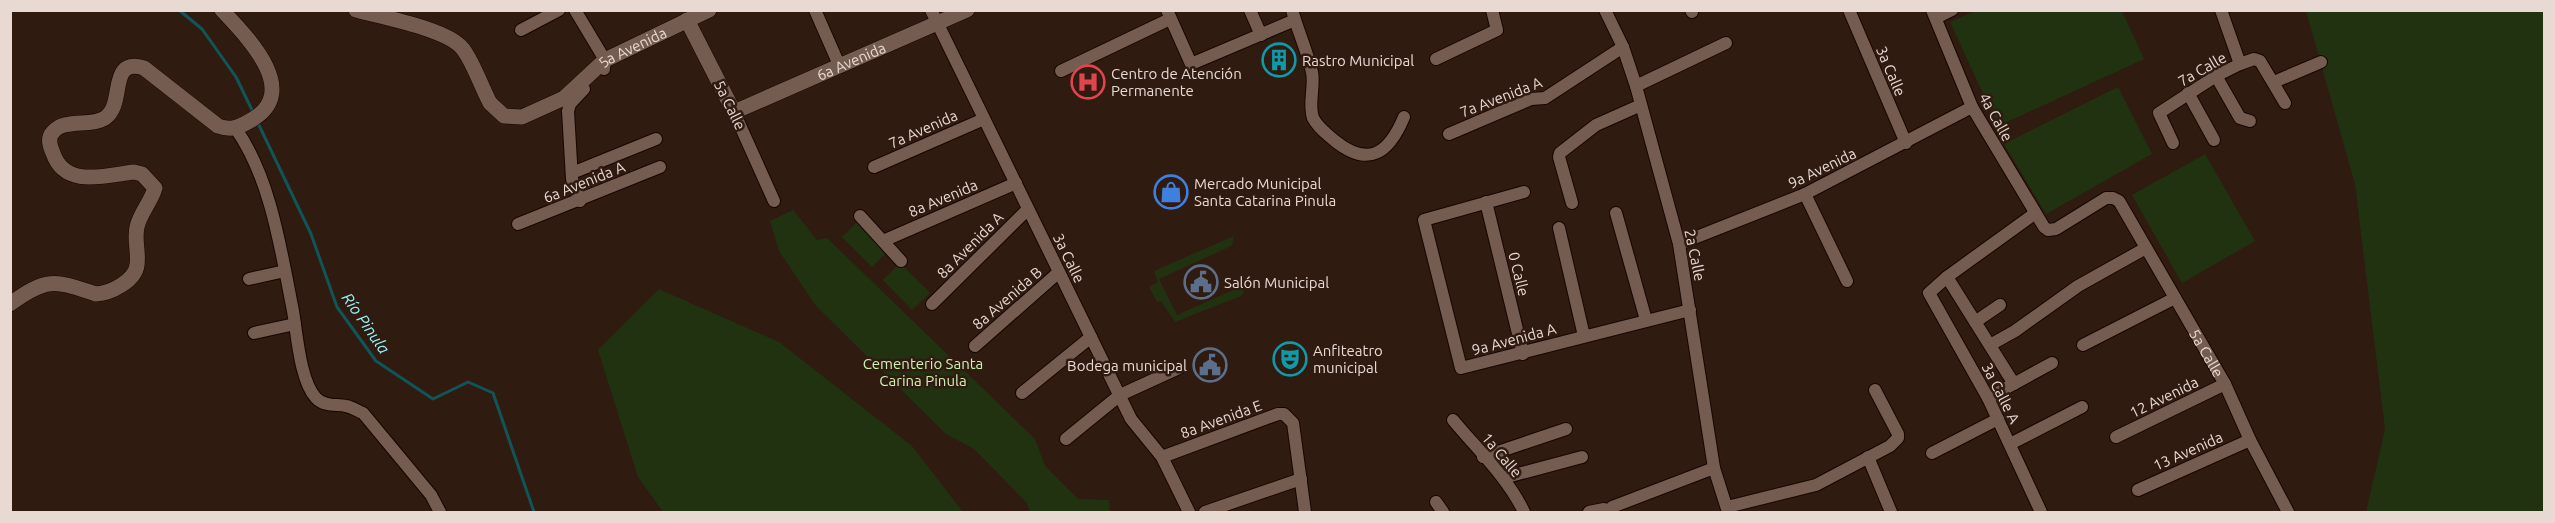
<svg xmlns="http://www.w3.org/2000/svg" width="2555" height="523" viewBox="0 0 2555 523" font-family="Ubuntu,sans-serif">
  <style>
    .green { fill: #203210 }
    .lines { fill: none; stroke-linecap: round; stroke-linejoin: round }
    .stream { stroke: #105558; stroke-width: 3 }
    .minor-casing { stroke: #170501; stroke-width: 14 }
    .tertiary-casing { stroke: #170501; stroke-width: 16 }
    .minor { stroke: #755c50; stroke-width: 12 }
    .tertiary { stroke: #755c50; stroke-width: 15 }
    .labels { text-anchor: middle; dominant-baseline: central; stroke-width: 5; stroke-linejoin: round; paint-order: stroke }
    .street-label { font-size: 15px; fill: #e8d9d3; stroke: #301b11 }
    .poi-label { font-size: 15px; fill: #e8d9d3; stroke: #301b11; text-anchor: start }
    .park-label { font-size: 15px; fill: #ccf2b1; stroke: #301b11 }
    .water-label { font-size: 16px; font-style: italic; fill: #94f8fc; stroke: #301b11 }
  </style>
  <rect width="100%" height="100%" fill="#301b11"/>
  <g class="green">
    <polygon points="1975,11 2122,11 2144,59 1998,126 1950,22"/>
    <polygon points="2306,11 2544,11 2544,512 2366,512 2385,429 2355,184"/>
    <polygon points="2118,87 2152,154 2046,214 2004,144"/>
    <polygon points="2205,154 2255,241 2182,283 2132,195"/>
    <polygon points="793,210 817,240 827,238 1035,439 1045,466 1078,499 1109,500 1110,512 1030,512 1027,503 974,449 946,434 816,306 779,251 770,221"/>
    <polygon points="859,220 889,250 872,267 842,237"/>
    <polygon points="1234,236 1232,245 1227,248 1159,279 1177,315 1242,286 1245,290 1241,296 1175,322 1161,301 1157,302 1149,287 1158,282 1154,271"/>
    <polygon points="900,263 930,293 912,310 883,280"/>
    <polygon points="659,289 779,342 912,446 963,512 663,512 638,477 598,350"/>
  </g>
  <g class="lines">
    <g class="stream">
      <polyline points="179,10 202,29 236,77 253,112"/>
      <polyline points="257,121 311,234 337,307 376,361 433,399 468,382 493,393 534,512"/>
    </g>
    <g class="minor-casing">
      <g id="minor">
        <polyline points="575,10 605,60 604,69"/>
        <polyline points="815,10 840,67"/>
        <polyline points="931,10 1131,419 1162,457 1189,512"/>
        <polyline points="1167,10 1191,64 1295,20"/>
        <polyline points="1250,10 1261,35"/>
        <path d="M1292 10C1298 31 1307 51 1312 72 1315 87 1308 103 1313 118 1318 128 1327 134 1335 141 1369 168 1389 153 1404 117"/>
        <polyline points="1605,10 1623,47 1636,86 1679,244 1714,468 1728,512"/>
        <polyline points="1691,10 1692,12"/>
        <polyline points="1849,10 1906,143"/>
        <path id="s1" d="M1932 10 1972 107 2044 227 2048 230 2056 229 2106 198H2113L2119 201 2225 384 2250 440 2288 512"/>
        <polyline points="1936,18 1952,10"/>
        <polyline points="521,30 559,10"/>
        <polyline points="1436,59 1497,30 1492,10"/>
        <polyline points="2240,64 2254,59 2260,61 2285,103"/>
        <polyline points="1061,71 1170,19"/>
        <polyline points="2216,76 2240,118 2250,121"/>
        <polyline points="2274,82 2321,62"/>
        <polyline points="1636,86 1726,43"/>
        <polyline points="2188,93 2214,140"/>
        <polyline points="734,112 774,201"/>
        <path d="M236 129C271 179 281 251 293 311 297 334 300 381 316 398 325 407 336 404 346 406 352 407 358 411 363 413L431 495 440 512"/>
        <polyline points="1449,134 1531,99 1545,98 1623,47"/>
        <polyline points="2173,143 2159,113 2216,76 2240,64 2221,10"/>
        <polyline points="874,167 984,119"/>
        <polyline points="572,173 656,139"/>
        <polyline points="1524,192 1424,220 1461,368 1690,310"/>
        <polyline points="1805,194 1847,281"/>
        <polyline points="580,201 572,179 568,111 570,104 584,89"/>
        <polyline points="1486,202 1523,354"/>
        <polyline points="1572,203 1559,157 1560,153 1596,125 1641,105"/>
        <polyline points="1616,213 1646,320"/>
        <polyline points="2034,214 1947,277 1929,293 1988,398 2041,512"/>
        <polyline points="860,216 901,261"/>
        <polyline points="518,224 660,167"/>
        <polyline points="1559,228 1584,336"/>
        <polyline points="883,241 1016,183"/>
        <polyline points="1679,244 1805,194 1972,107"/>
        <polyline points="1947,277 2014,384"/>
        <polyline points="249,279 285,271"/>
        <polyline points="932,304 1028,209"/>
        <polyline points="1975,322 2000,305"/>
        <polyline points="254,333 295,324"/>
        <polyline points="1990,345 2015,331 2078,286 2146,248"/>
        <polyline points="2083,345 2175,298"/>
        <polyline points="975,346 1059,272"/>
        <polyline points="1022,393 1091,337"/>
        <polyline points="1988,398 2052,363"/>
        <path d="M1453 420C1477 449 1508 478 1524 512"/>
        <polyline points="2116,437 2225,384"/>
        <polyline points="1066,439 1120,395 1179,368"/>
        <polyline points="2010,444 2082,407"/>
        <polyline points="1932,453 1998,419"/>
        <polyline points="1162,457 1278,414 1284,414 1293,423 1305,512"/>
        <polyline points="1483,457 1566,429"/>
        <polyline points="1868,457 1891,512"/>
        <polyline points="1503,478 1582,457"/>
        <polyline points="2138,490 2250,440"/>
        <polyline points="1436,502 1443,512"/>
        <polyline points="1612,507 1714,468"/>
        <polyline points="1727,507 1816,485 1890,446 1898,438 1898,434 1875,390"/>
        <polyline points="1205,512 1301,479"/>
        <polyline points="1589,512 1604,509"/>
      </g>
    </g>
    <g class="tertiary-casing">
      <g id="tertiary">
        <path id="s2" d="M356 10C381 17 448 29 463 49 474 64 481 86 490 103L504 116 522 117 564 98 605 60 709 10"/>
        <path id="s3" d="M687 20 734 112 967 10"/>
        <path d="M10 304C48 276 56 281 96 294 111 293 135 281 137 265 139 253 134 240 137 227 140 213 151 202 155 188L142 174 134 172C106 175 65 189 53 153 50 146 47 138 53 132 64 118 91 127 105 118 126 104 107 57 144 68L218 126C232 131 240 127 253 119 301 90 246 36 222 10"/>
      </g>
    </g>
    <use href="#minor" class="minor"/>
    <use href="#tertiary" class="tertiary"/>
  </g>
  <defs>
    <g id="building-ring" transform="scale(1.725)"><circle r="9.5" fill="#301b11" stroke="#0f9aa8" stroke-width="1.5"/><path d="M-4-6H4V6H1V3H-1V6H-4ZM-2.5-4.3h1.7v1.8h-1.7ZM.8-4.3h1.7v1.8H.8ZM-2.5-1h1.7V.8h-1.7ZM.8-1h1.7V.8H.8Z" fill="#0f9aa8"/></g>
    <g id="hospital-ring" transform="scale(1.725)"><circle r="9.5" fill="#301b11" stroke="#e0444e" stroke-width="1.5"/><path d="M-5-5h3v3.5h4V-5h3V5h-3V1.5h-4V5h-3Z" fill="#e0444e"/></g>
    <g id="shop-ring" transform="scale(1.725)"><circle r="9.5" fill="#301b11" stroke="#3f7fe0" stroke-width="1.5"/><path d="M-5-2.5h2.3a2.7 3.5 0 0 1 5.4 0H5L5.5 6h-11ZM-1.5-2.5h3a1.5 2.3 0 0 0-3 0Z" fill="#3f7fe0"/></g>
    <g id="civic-ring" transform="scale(1.725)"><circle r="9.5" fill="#301b11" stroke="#5c6f8a" stroke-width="1.5"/><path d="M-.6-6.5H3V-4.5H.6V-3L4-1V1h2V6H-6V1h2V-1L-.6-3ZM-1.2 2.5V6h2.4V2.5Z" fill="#5c6f8a"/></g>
    <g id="theatre-ring" transform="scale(1.725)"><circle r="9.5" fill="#301b11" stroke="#0f9aa8" stroke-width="1.5"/><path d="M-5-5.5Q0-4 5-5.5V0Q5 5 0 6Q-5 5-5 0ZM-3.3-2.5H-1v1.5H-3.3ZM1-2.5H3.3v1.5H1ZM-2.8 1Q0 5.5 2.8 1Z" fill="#0f9aa8"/></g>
  </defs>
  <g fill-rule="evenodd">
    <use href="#building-ring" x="1279" y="60"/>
    <use href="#hospital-ring" x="1088" y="82"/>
    <use href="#shop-ring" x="1171" y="192"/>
    <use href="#civic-ring" x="1201" y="282"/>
    <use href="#theatre-ring" x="1290" y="359"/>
    <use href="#civic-ring" x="1210" y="365"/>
  </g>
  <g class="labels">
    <g class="street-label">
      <text stroke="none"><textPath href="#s2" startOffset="345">5a Avenida</textPath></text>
      <text stroke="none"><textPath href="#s3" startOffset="231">6a Avenida</textPath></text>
      <text transform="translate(2202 69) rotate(-30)">7a Calle</text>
      <text transform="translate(1891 71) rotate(67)">3a Calle</text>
      <text transform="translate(1501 97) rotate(-21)">7a Avenida A</text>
      <text transform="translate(730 105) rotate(64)">5a Calle</text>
      <text transform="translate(1996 117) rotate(61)">4a Calle</text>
      <text transform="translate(923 129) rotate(-24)">7a Avenida</text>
      <text transform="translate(1822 168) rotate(-26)">9a Avenida</text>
      <text transform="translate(584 182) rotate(-22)">6a Avenida A</text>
      <text transform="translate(943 198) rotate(-23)">8a Avenida</text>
      <text transform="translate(970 245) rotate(-45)">8a Avenida A</text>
      <text transform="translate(1695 255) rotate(78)">2a Calle</text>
      <text transform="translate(1069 258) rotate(64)">3a Calle</text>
      <text transform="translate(1519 274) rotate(76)">0 Calle</text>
      <text transform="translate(1007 298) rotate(-41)">8a Avenida B</text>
      <text transform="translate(1514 339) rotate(-15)">9a Avenida A</text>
      <text stroke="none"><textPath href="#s1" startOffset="506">5a Calle</textPath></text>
      <text transform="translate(2001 393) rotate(63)">3a Calle A</text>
      <text transform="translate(2164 397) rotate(-26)">12 Avenida</text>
      <text transform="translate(1221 419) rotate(-20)">8a Avenida E</text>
      <text transform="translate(2188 451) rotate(-24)">13 Avenida</text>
      <text transform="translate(1502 455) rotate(50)">1a Calle</text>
    </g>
    <g class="poi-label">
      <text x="1302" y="60">Rastro Municipal</text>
      <text x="1111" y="73">Centro de Atención<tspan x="1111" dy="17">Permanente</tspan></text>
      <text x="1194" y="183">Mercado Municipal<tspan x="1194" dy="17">Santa Catarina Pinula</tspan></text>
      <text x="1224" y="282">Salón Municipal</text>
      <text x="1313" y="350">Anfiteatro<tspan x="1313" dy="17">municipal</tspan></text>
      <text x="1187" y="365" text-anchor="end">Bodega municipal</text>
    </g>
    <g class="park-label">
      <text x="923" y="363">Cementerio Santa<tspan x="923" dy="17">Carina Pinula</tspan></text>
    </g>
    <g class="water-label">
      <text transform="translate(366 323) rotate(55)">Río Pinula</text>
    </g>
  </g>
  <rect width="2555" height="523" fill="none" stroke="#e8d9d3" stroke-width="24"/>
</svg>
